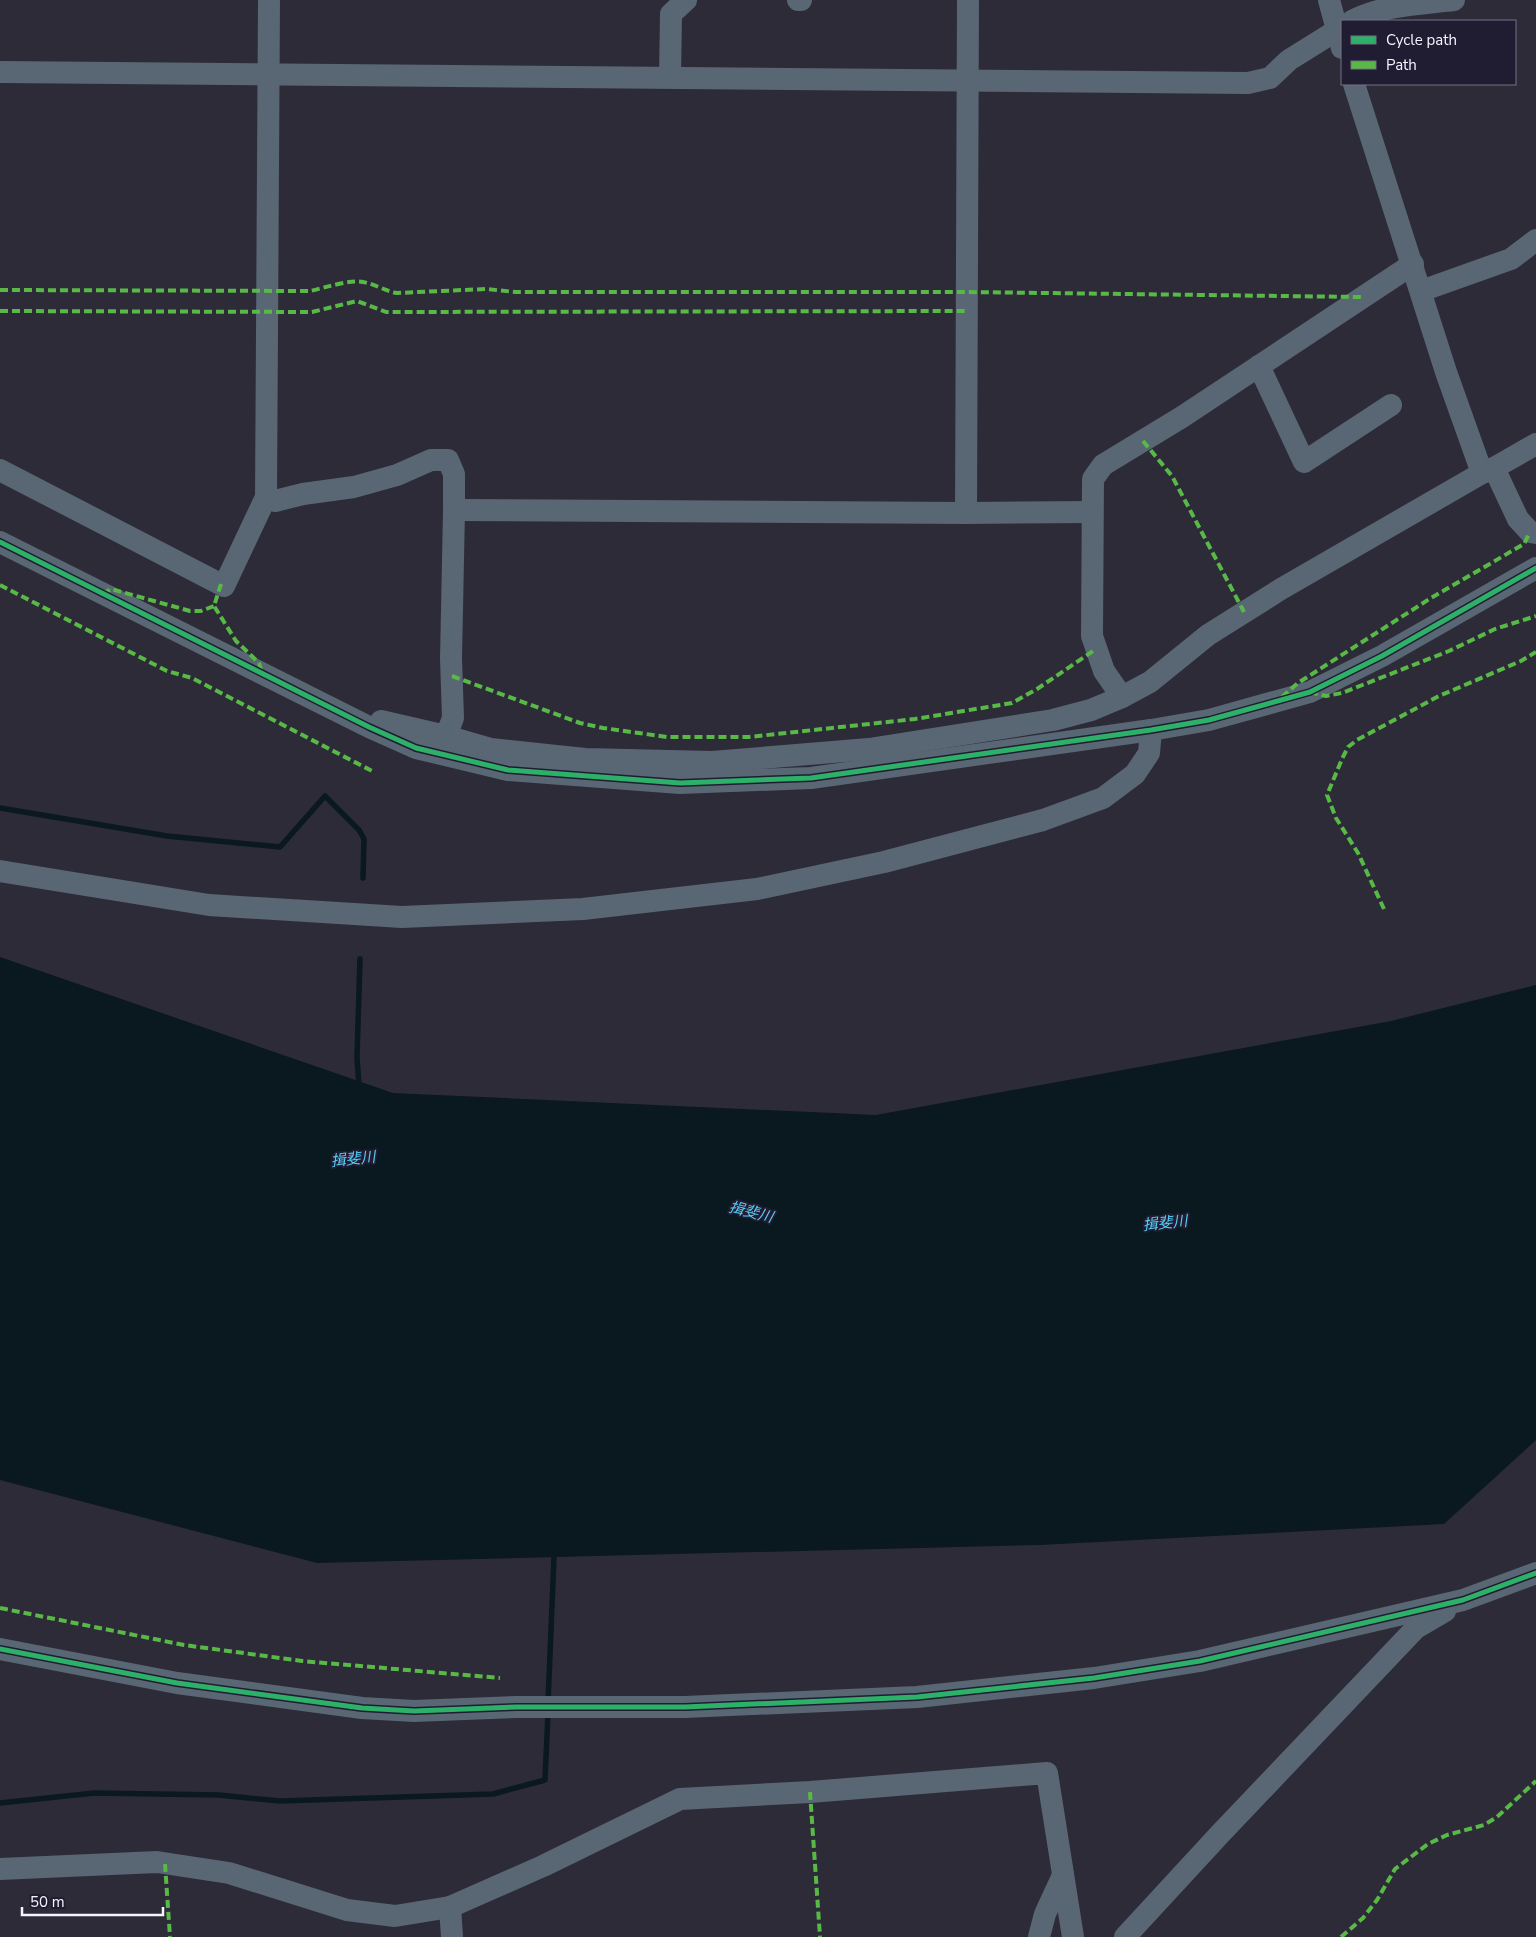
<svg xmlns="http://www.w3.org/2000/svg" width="1536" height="1937" viewBox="0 0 1536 1937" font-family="'Nunito Sans','Noto Sans JP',sans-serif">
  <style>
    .water { fill: #0a181f }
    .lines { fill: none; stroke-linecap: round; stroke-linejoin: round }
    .stream { stroke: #0a181f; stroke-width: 5.5 }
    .minor { stroke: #596674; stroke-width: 22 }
    .quiet { stroke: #58b947; stroke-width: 4; stroke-dasharray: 8 4; stroke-linecap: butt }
    .cycleway-casing { stroke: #201d33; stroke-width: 8 }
    .cycleway { stroke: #2db169; stroke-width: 5 }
    .labels { text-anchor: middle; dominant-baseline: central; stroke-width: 4; stroke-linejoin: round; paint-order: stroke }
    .water-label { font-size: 15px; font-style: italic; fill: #57cff7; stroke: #201d33 }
  </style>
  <rect width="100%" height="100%" fill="#2d2b38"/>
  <polygon class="water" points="0,957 393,1093 876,1115 1391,1021 1536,985 1536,1440 1444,1524 1040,1545 317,1563 0,1480"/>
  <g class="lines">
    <g class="stream">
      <polyline points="0,808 167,836 280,847 325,796 359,830 364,839 363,878"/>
      <polyline points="359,1086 357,1057 360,959"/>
      <polyline points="548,1703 554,1557"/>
      <polyline points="0,1803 94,1793 219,1795 280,1801 493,1794 545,1780 548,1713"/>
    </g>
    <g class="minor">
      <polyline points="798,0 801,0"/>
      <polyline points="1329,0 1342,48"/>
      <path d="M1352 21C1382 5 1420 4 1454 0"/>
      <path d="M0 72C416 78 832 77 1248 83L1270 78 1289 60 1342 27"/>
      <polyline points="670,77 671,14 686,0"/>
      <polyline points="1354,84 1446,372 1482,473 1494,468 1536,444"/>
      <polyline points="1421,291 1511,259 1536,240"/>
      <polyline points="1259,366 1304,462 1391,405"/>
      <polyline points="1494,468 1518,519 1530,532 1536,533"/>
      <polyline points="0,470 224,586 266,497 269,0"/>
      <polyline points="266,497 275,501 303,494 354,487 397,475 431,460 448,460 454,474 454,510 451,659 453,718 446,736 381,721"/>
      <polyline points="454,510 966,513 1092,512"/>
      <polyline points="966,513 968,0"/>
      <polyline points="0,542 369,727 416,748 508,770 680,783 811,778 1151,730 1209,720 1310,692 1382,656 1536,568"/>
      <polyline points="1122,697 1104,671 1092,636 1093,479 1103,465 1182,417 1413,264"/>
      <polyline points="446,736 491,749 585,759 712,762 869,749 1053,720 1091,710 1122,697 1150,682 1208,635 1281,589 1482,473"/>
      <polyline points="0,871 209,905 402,917 583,909 757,889 884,862 1043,820 1103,798 1135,774 1149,753 1151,730"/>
      <polyline points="0,1649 177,1683 362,1708 414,1711 517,1707 685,1707 917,1697 1094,1678 1200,1661 1463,1600 1536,1573"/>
      <polyline points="0,1869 157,1862 229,1873 347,1910 395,1916 450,1907 543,1866 680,1799 810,1792 1047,1773 1073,1937"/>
      <polyline points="450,1907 452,1937"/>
      <polyline points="1039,1937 1045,1914 1063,1875"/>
      <polyline points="1125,1937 1220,1834 1416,1628 1445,1611"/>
    </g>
    <g class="quiet">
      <path d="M0 290 310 291C324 288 351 279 363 282 375 284 385 291 397 293L486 289 515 292H967L1361 297"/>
      <polyline points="0,311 312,312 357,301 386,312 967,311"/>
      <polyline points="1143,441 1172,476 1244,612"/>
      <polyline points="221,584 214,606 236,641 259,663 262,673"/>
      <polyline points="0,585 167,671 192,678 372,771"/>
      <polyline points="103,594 111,589 190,611 201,611 214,606"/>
      <polyline points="452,676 580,723 603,728 667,737 749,737 915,719 1012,703 1037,689 1096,649"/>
      <polyline points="1310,692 1326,696 1342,693 1449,651 1495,629 1536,616"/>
      <polyline points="1282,697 1298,683 1431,598 1524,544 1530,532"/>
      <polyline points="1384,909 1358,853 1336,818 1327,795 1342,759 1348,747 1357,740 1439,696 1521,661 1536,652"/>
      <polyline points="0,1608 184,1645 302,1661 500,1678"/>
      <polyline points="810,1792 820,1937"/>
      <polyline points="165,1864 170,1937"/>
      <polyline points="1341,1937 1363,1918 1377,1900 1395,1869 1428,1844 1447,1835 1484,1825 1497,1817 1536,1781"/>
    </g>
    <g class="cycleway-casing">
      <g id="cycleway">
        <polyline points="0,542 369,727 416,748 508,770 680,783 811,778 1151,730 1209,720 1310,692 1382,656 1536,568"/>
        <polyline points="0,1649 177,1683 362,1708 414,1711 517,1707 685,1707 917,1697 1094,1678 1200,1661 1463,1600 1536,1573"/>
      </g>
    </g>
    <use href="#cycleway" class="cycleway"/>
  </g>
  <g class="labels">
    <g class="water-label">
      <text transform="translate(353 1159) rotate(-6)">揖斐川</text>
      <text transform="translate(751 1212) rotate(14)">揖斐川</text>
      <text transform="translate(1165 1223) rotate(-6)">揖斐川</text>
    </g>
  </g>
  <rect x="1341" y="20" width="175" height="65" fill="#201d33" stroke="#757384"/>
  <rect x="1351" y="36" width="25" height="8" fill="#2db169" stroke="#757384"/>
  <text x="1386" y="45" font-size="15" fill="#f4f4fd">Cycle path</text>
  <rect x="1351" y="61" width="25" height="8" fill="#58b947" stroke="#757384"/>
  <text x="1386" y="70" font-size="15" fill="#f4f4fd">Path</text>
  <path d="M22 1907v8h141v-8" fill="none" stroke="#f4f4fd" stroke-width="2.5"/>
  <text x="30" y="1907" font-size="15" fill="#f4f4fd" stroke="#201d33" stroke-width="4" paint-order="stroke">50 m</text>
</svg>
